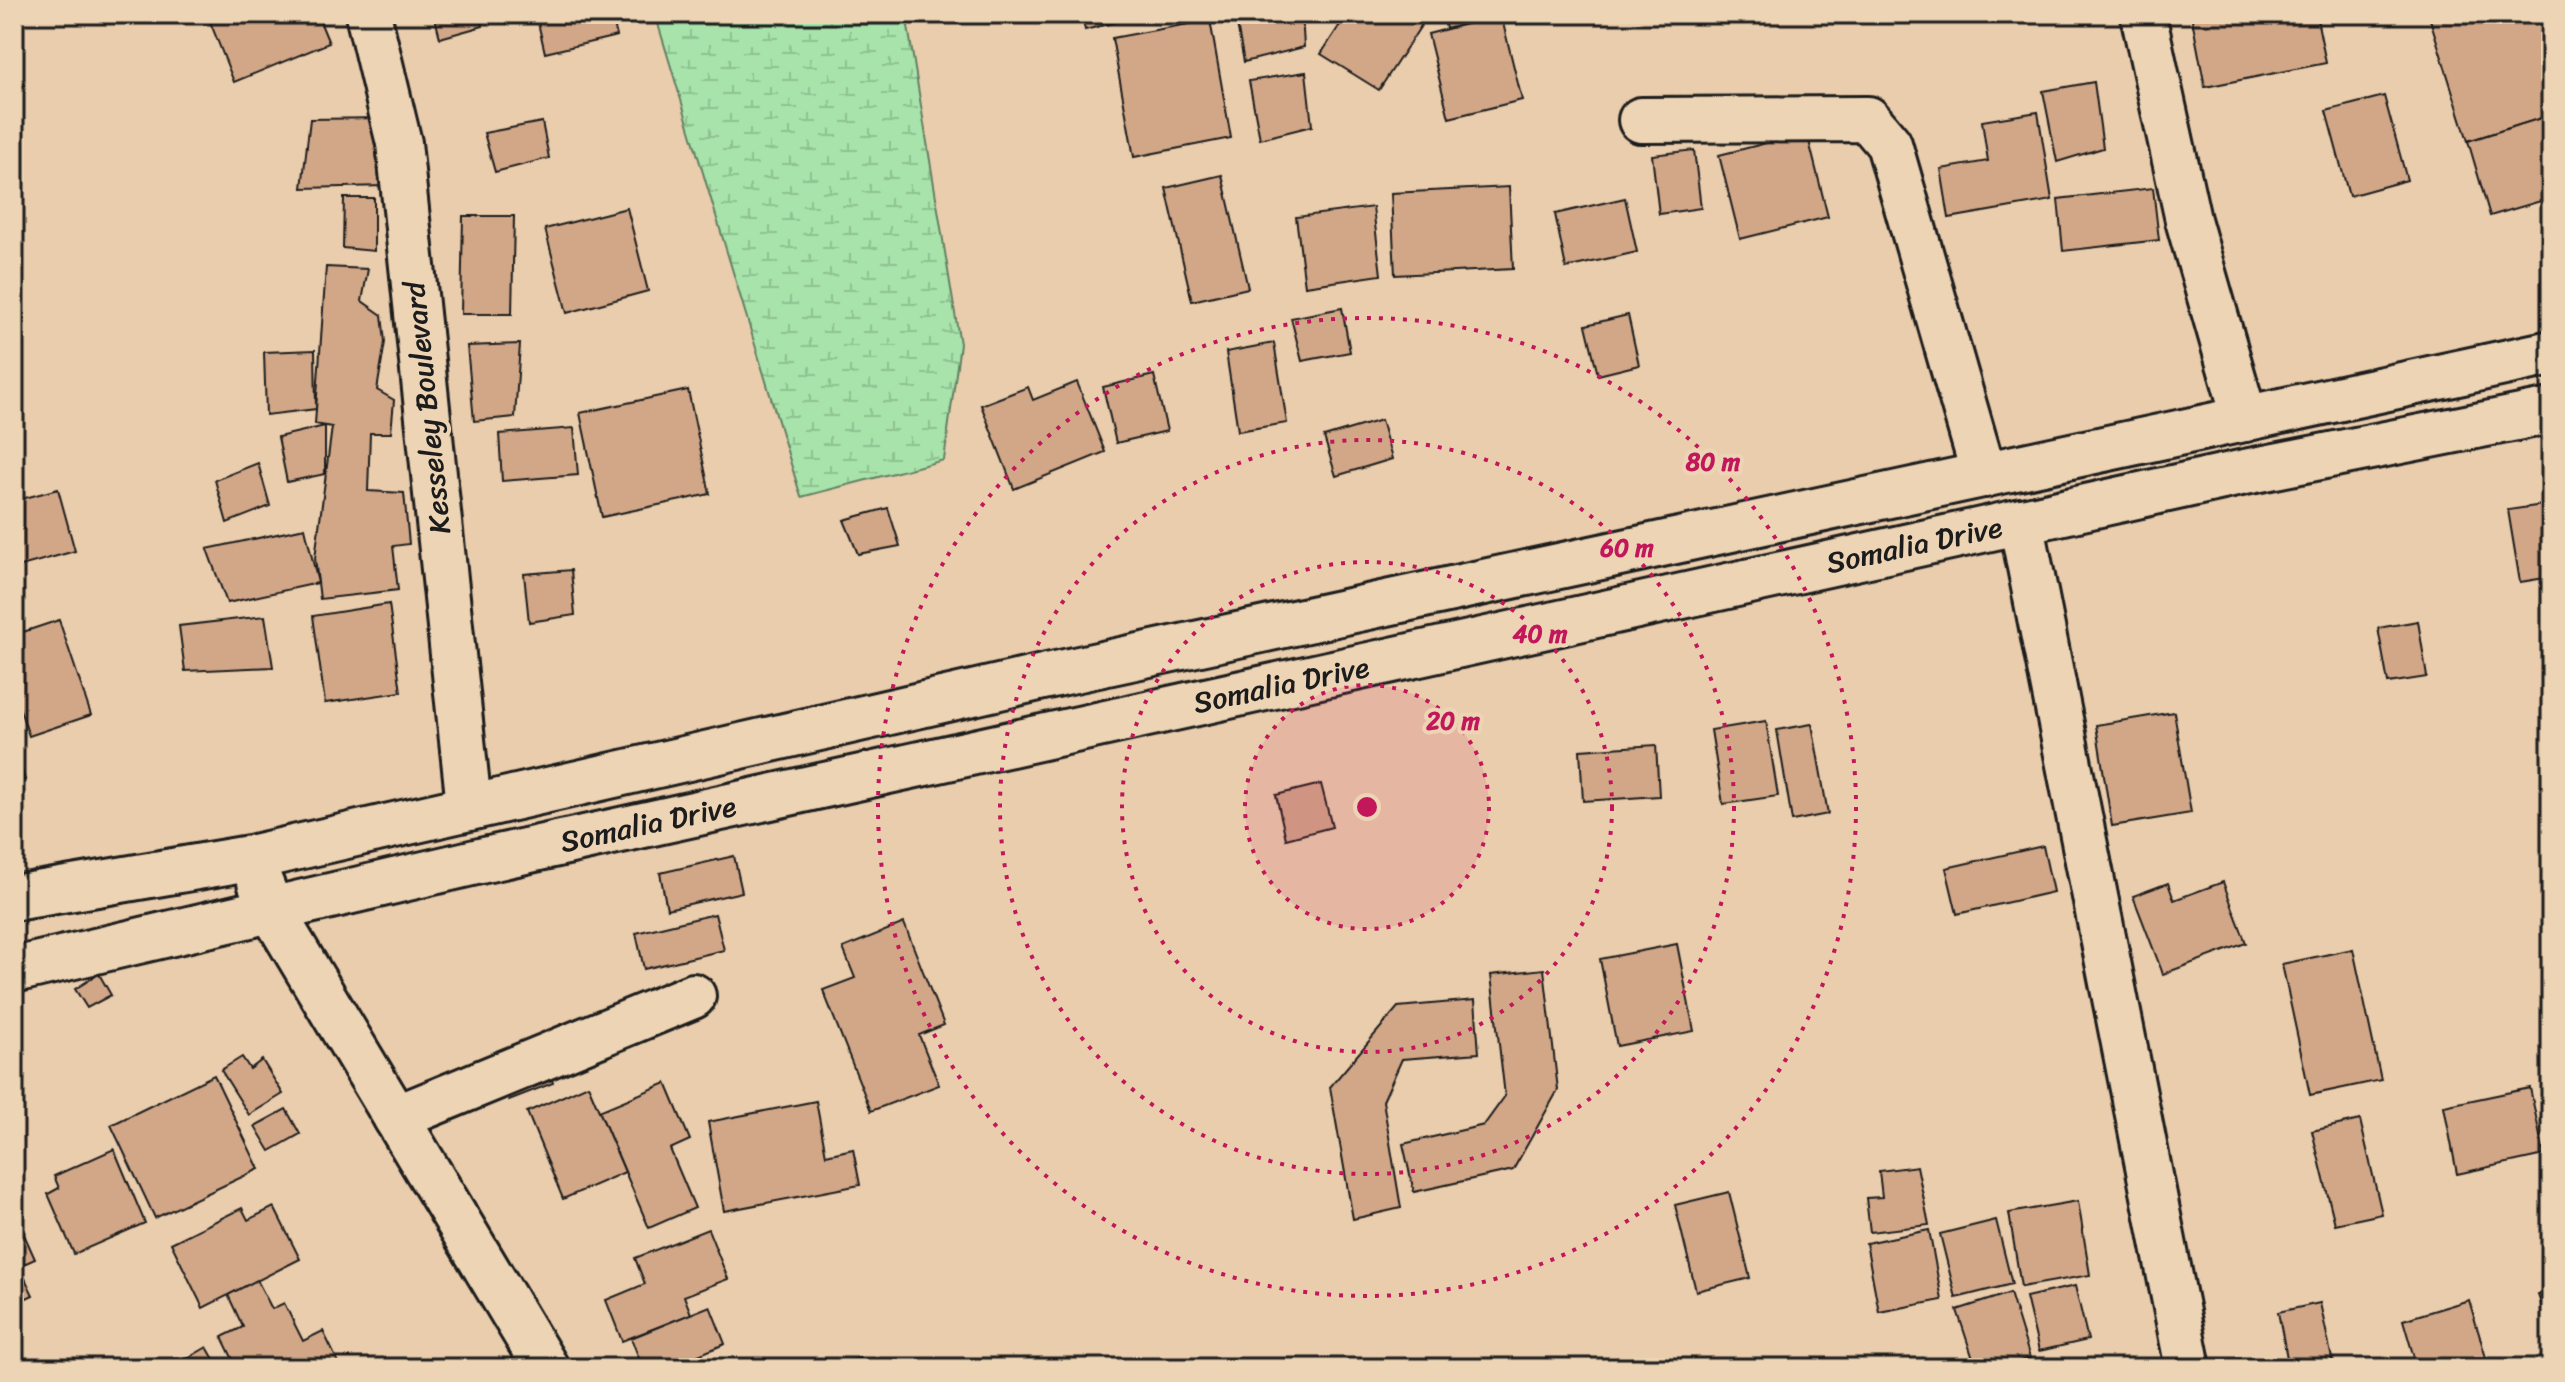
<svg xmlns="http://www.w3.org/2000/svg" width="2565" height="1382" viewBox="0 0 2565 1382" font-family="Sriracha,sans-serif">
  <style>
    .wetland { fill: url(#wetland-marsh); stroke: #628063; stroke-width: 2 }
    .building { fill: #d2a788; stroke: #1c1c1c; stroke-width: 2 }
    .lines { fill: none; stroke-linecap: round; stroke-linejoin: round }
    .minor-casing { stroke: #1c1c1c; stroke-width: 50 }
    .major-casing { stroke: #1c1c1c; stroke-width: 50 }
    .minor { stroke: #edd4b5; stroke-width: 44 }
    .major { stroke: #edd4b5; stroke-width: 44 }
    .ring { fill: none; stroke: #c2185b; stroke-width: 4; stroke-dasharray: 4 8 }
    .labels { text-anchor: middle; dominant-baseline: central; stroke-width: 8; stroke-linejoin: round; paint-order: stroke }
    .street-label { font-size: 30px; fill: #1c1c1c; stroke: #edd4b5 }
    .centre { fill: #c2185b; stroke: #edd4b5; stroke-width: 4 }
    .ring-label { font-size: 24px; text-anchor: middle; font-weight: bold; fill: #c2185b; stroke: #edd4b5; stroke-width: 8; stroke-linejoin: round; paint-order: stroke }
  </style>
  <defs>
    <pattern id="wetland-marsh" width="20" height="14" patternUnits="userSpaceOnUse" patternTransform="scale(2)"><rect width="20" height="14" fill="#a7e3aa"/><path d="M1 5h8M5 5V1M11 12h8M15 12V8" fill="none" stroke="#8fc292"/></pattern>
  </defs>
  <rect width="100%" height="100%" fill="#eacdad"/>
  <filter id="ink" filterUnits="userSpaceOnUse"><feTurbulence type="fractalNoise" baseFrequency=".0125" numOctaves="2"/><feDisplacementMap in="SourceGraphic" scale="16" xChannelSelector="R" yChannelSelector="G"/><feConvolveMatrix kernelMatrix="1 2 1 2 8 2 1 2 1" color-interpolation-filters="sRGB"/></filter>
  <g filter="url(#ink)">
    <polygon class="wetland" points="655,14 906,14 960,344 944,460 801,497"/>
    <g class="building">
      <polygon points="207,14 317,14 329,43 234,82"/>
      <polygon points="434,14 480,14 483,26 440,38"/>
      <polygon points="536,14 611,14 617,36 545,53"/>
      <polygon points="1081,14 1147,14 1085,30"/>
      <polygon points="1235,14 1302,14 1304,47 1244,62"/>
      <polygon points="1347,14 1428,15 1379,90 1321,54"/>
      <polygon points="1443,14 1501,14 1501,15 1446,29"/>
      <polygon points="2191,14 2316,14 2326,63 2205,87"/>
      <polygon points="2434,14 2551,14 2551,115 2468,141 2429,16"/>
      <polygon points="1501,15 1522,100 1449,118 1428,34"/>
      <polygon points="1210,20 1231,138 1134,157 1112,38"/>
      <polygon points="1306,72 1312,126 1260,139 1249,81"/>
      <polygon points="2094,82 2103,148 2057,162 2043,91"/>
      <polygon points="2384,96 2407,180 2349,196 2326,111"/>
      <polygon points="2038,112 2052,200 1949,218 1941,169 1988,161 1982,121"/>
      <polygon points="2551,115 2551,198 2490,216 2468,141"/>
      <polygon points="383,118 385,186 302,188 310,119"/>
      <polygon points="542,122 549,158 495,172 484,133"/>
      <polygon points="1807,133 1828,217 1740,239 1719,155"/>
      <polygon points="1694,150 1701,208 1659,214 1652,155"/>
      <polygon points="1222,175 1248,288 1192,301 1166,188"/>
      <polygon points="1509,187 1513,269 1395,275 1391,193"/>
      <polygon points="2153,188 2159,240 2063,251 2058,199"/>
      <polygon points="344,198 374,198 374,251 343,248"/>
      <polygon points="1625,198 1637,252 1566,268 1555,214"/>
      <polygon points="1373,207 1381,275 1305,286 1296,217"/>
      <polygon points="627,208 648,291 567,313 545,229"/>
      <polygon points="463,216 514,216 512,314 461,314"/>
      <polygon points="326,267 368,269 362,301 382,315 385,342 377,390 394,400 391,433 370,433 368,491 404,493 409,544 393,546 398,590 320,599 315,558 332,427 315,424"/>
      <polygon points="1342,308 1350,352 1302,361 1291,318"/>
      <polygon points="1628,315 1639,365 1598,375 1586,325"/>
      <polygon points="1274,343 1287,423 1238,431 1226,352"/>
      <polygon points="520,344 515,417 474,421 467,346"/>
      <polygon points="315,350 316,409 266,415 264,352"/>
      <polygon points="1154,375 1167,431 1116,443 1103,387"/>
      <polygon points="1077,382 1105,452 1014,489 981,405 1028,387 1033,400"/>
      <polygon points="688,390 710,494 602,517 580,413"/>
      <polygon points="1381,420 1392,459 1336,476 1324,437"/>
      <polygon points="325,426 325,474 287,482 278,437"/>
      <polygon points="574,428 578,475 502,481 499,434"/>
      <polygon points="258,463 270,506 227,523 215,480"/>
      <polygon points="58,489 75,551 14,568 14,501"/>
      <polygon points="2550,504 2551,577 2520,582 2508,510"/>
      <polygon points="888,508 900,546 858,554 844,520"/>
      <polygon points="305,528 318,583 227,603 207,549"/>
      <polygon points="571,570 575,615 529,622 524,574"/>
      <polygon points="389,604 401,692 325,703 313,616"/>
      <polygon points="265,616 273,667 185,671 179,626"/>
      <polygon points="59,620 91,715 29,736 14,692 14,635"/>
      <polygon points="2418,621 2427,677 2388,683 2378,628"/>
      <polygon points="2174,712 2191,813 2112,826 2096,725"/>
      <polygon points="1766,721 1778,796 1723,804 1711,730"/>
      <polygon points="1812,724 1828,814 1792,821 1777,730"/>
      <polygon points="1656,745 1659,796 1583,801 1580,750"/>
      <polygon points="14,746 25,780 14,784"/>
      <polygon points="1321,784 1332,827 1286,839 1276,795"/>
      <polygon points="2043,846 2053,892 1957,914 1946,868"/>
      <polygon points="734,856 742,892 667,909 660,873"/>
      <polygon points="2223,882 2246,943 2163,974 2133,896 2168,883 2174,900"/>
      <polygon points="715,914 724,950 644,969 636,933"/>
      <polygon points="904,923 944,1025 919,1035 939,1085 871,1111 823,990 855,978 843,948"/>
      <polygon points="1677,944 1694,1031 1617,1046 1600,959"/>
      <polygon points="2353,949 2381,1080 2310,1095 2282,964"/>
      <polygon points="1544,969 1558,1090 1513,1170 1414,1192 1403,1144 1484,1125 1505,1096 1491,975"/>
      <polygon points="99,974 111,995 87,1008 75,989"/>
      <polygon points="1475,1000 1479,1053 1402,1059 1383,1101 1401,1208 1353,1219 1330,1087 1398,1007"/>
      <polygon points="242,1057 250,1069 262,1060 283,1094 249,1115 221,1070"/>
      <polygon points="547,1065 553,1083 509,1100 502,1082"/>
      <polygon points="214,1075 259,1169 155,1218 111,1125"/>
      <polygon points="666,1083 690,1140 670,1149 695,1208 649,1228 599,1111"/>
      <polygon points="588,1085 625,1172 563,1199 527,1112"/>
      <polygon points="2530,1088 2544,1155 2457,1174 2444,1106"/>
      <polygon points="816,1101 826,1155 853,1149 860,1185 724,1211 708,1122"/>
      <polygon points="286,1109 300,1134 270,1151 255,1126"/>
      <polygon points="2360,1120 2382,1214 2335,1224 2312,1131"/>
      <polygon points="114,1149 145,1223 74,1254 48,1194 59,1188 54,1176"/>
      <polygon points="1917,1166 1929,1225 1870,1232 1866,1198 1882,1197 1879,1171"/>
      <polygon points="1729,1192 1750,1278 1696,1291 1675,1205"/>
      <polygon points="2078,1201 2090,1275 2021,1287 2009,1213"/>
      <polygon points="274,1207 300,1259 203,1308 171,1243 242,1208 248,1220"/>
      <polygon points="14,1212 35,1259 19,1266 33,1295 14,1304"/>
      <polygon points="1996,1220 2012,1284 1956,1298 1940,1234"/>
      <polygon points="708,1229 728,1279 684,1296 691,1314 622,1341 606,1300 645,1284 635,1258"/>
      <polygon points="1929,1230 1942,1300 1879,1312 1866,1243"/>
      <polygon points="257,1280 272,1309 284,1303 303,1341 323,1331 341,1368 237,1368 222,1337 243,1327 228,1295"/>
      <polygon points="2075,1286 2088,1340 2039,1351 2026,1297"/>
      <polygon points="2551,1290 2551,1330 2538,1295"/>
      <polygon points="2010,1293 2030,1358 1999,1368 1994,1368 1992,1359 1975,1365 1957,1310"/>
      <polygon points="2469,1300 2489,1368 2417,1368 2403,1320"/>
      <polygon points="2320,1303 2334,1368 2289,1368 2278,1312"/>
      <polygon points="710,1306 725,1344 667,1368 643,1368 631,1338"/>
      <polygon points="207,1347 219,1368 171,1368"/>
      <polygon points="861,1358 863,1368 815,1368"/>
    </g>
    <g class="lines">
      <g class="minor-casing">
        <g id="minor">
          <polyline points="368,14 399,143 469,806"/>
          <polyline points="2143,14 2188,220 2245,419"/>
          <polyline points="1641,120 1868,119 1889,144 1984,475"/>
          <polyline points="2021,521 2188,1368"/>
          <polyline points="396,1118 693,996"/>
        </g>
      </g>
      <g class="major-casing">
        <g id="major">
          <polyline points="260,882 271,909 546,1368"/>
          <polyline points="14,898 250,858 1065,672 2551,353"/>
          <polyline points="14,970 480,861 2245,472 2551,411"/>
        </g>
      </g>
      <use href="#minor" class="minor"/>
      <use href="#major" class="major"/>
    </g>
  </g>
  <circle cx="1367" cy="807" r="122" fill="#c2185b" fill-opacity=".12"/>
  <g class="ring">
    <circle cx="1367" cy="807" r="122"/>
    <circle cx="1367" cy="807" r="245"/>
    <circle cx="1367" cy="807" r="367"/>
    <circle cx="1367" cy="807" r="489"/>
  </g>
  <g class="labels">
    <g class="street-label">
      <text transform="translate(427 408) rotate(-96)">Kesseley Boulevard</text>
      <text transform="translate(1914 545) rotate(-12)">Somalia Drive</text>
      <text transform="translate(1281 685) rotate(-12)">Somalia Drive</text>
      <text transform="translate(648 824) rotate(-12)">Somalia Drive</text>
    </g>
  </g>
  <circle cx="1367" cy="807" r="12" class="centre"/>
  <g class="ring-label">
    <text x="1713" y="470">80 m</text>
    <text x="1627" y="556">60 m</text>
    <text x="1540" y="642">40 m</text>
    <text x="1453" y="729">20 m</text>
  </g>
  <rect width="2565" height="1382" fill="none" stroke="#edd4b5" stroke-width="48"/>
  <rect x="24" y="24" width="2517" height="1334" fill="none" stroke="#1c1c1c" stroke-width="3" filter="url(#ink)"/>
</svg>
